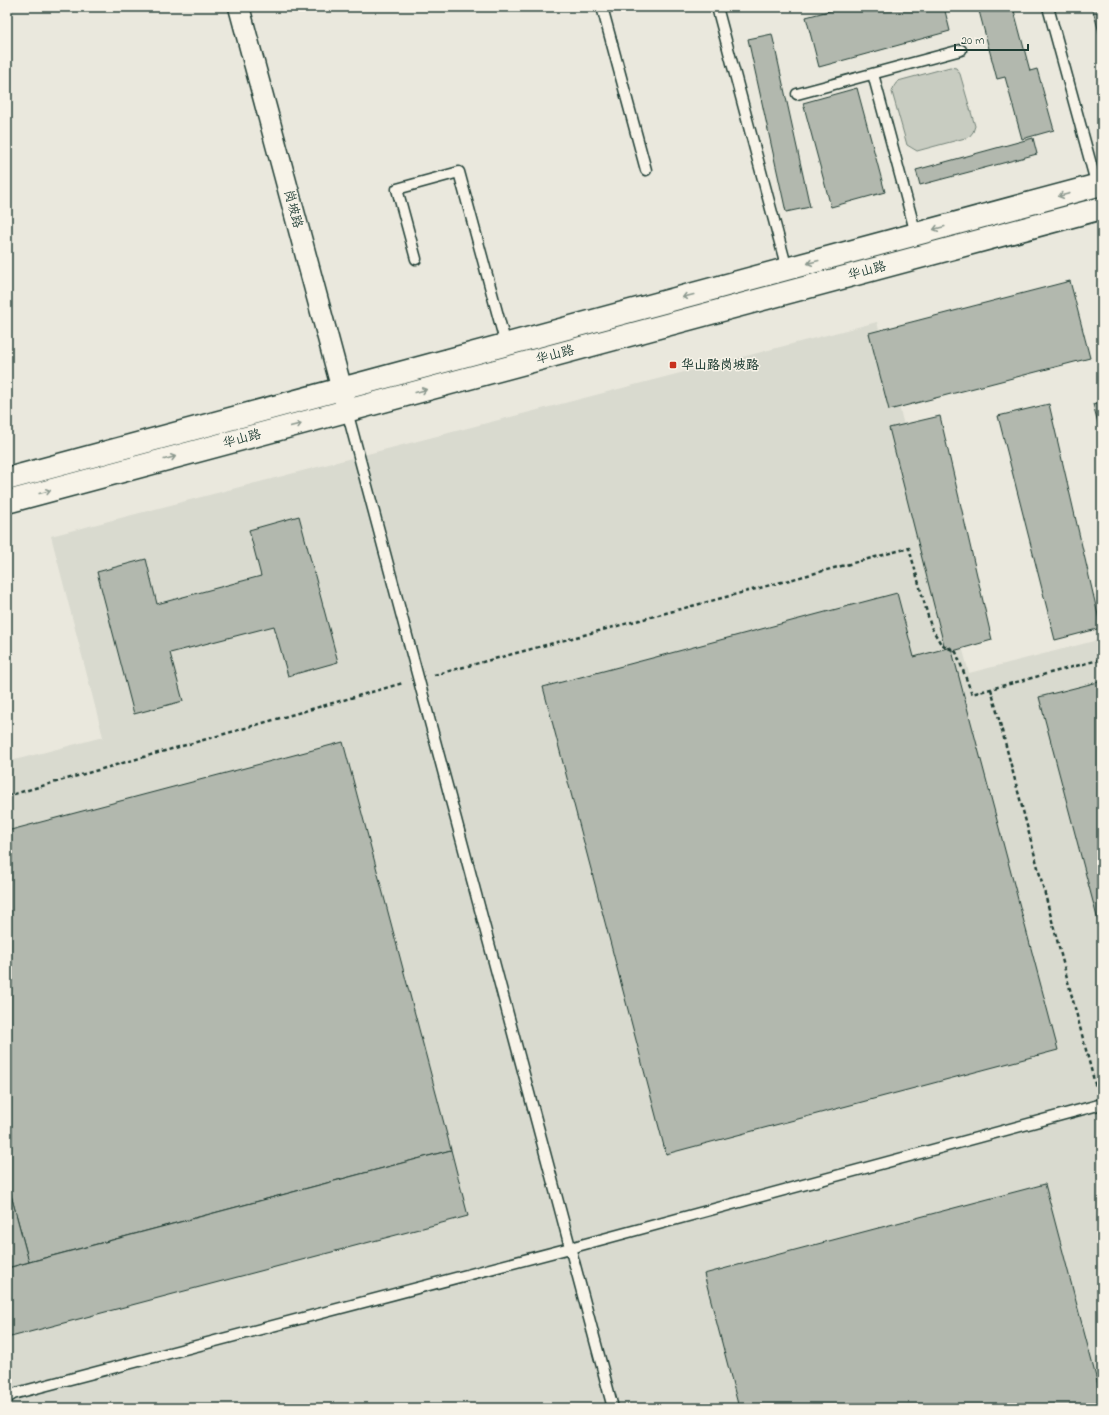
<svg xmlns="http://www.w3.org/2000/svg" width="1109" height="1415" viewBox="0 0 1109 1415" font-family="'Indie Flower','LXGW WenKai TC',sans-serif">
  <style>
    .built { fill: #d9dacf }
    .green { fill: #c8ccc1; stroke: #74847a }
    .building { fill: #b2b8ae; stroke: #1f3d34 }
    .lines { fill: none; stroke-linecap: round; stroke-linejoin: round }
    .service-casing { stroke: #1f3d34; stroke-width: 13 }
    .minor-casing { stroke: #1f3d34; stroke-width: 23 }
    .tertiary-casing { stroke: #1f3d34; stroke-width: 25 }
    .path { stroke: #1f3d34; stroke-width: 2.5; stroke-dasharray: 4 3; stroke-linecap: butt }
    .service { stroke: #f7f3e8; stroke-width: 10 }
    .minor { stroke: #f7f3e8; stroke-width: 20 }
    .tertiary { stroke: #f7f3e8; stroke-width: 22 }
    .oneway { stroke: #8b988e }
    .poi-dot { fill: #c8321e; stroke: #f7f3e8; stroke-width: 1.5 }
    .labels { text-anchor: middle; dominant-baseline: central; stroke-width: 3; stroke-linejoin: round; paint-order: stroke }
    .street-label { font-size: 13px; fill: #1f3d34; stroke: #f7f3e8 }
    .poi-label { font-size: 13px; font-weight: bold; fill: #1f3d34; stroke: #f7f3e8; text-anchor: start }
  </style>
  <rect width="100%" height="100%" fill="#eae8dd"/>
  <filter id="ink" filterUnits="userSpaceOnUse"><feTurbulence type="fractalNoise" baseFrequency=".025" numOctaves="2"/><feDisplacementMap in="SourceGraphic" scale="8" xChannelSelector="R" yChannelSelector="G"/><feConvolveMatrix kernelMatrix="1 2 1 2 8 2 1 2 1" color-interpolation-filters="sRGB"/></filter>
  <g filter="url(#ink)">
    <polygon class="built" points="877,322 969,673 1102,639 1102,1408 7,1408 7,762 103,737 51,536"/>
    <polygon class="green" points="950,67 956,68 960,74 975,126 973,132 969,137 917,151 907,145 892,92 894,86 898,81"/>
    <g class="building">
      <polygon points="844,7 944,7 950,31 819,67 806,17"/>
      <polygon points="978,7 1013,7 1030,71 1037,69 1054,130 1022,139 1005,77 997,79"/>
      <polygon points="1092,7 1102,7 1102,43"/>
      <polygon points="772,34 810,207 786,212 748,39"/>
      <polygon points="857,88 885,192 831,207 803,103"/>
      <polygon points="1033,138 1037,154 920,185 916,170"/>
      <polygon points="1070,281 1090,358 889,410 869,333"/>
      <polygon points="1102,402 1102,438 1093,404"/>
      <polygon points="1049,404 1101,628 1055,640 998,416"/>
      <polygon points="940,416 992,640 946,653 889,428"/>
      <polygon points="299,516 338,662 288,676 274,626 170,653 183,701 134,714 97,572 146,559 157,604 261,576 249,530"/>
      <polygon points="897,593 914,657 951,647 1058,1050 666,1154 543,687"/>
      <polygon points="1102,681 1102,936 1039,697"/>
      <polygon points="343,742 451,1150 29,1262 7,1180 7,831"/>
      <polygon points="451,1150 468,1216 7,1338 7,1268"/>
      <polygon points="7,1180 29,1262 7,1268"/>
      <polygon points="1045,1184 1102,1400 1102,1408 739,1408 704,1274"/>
    </g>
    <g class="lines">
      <g class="service-casing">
        <g id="service">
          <polyline points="602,7 646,170"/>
          <polyline points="717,7 787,269"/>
          <polyline points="1048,7 1097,186"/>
          <polyline points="873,74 916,234"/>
          <polyline points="797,94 961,50"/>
          <polyline points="416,259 397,189 459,172 506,345"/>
          <polyline points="347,411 613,1408"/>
          <polyline points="7,1398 13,1394 570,1248 1102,1104"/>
        </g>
      </g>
      <g class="minor-casing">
        <polyline id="minor" points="239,7 346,405"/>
      </g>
      <g class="tertiary-casing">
        <g id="tertiary">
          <polyline points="7,479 1102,184"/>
          <polyline points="7,502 1102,208"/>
        </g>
      </g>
      <g class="path">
        <polyline points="434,675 909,548 931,627 941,644 956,652 972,694 1102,659"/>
        <polyline points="991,689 1096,1088"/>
        <polyline points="7,796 403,683"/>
      </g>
      <use href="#service" class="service"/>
      <use href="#minor" class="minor"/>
      <use href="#tertiary" class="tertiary"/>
    </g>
    <defs><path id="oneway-shaft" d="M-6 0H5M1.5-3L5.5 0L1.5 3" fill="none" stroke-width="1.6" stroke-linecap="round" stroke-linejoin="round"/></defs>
    <g class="oneway">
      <use href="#oneway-shaft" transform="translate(1064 195) rotate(165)"/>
      <use href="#oneway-shaft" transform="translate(939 228) rotate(165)"/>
      <use href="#oneway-shaft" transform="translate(813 262) rotate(165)"/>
      <use href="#oneway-shaft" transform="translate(688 296) rotate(165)"/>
      <use href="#oneway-shaft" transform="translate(421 391) rotate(-15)"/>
      <use href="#oneway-shaft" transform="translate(296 425) rotate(-15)"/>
      <use href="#oneway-shaft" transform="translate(170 458) rotate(-15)"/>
      <use href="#oneway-shaft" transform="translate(45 492) rotate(-15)"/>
    </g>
  </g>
  <rect class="poi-dot" x="669" y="361" width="8" height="8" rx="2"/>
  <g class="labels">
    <g class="street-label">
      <text transform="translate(293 209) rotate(75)">岗坡路</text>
      <text transform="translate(867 271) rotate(-15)">华山路</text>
      <text transform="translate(555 355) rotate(-15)">华山路</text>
      <text transform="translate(242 439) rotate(-15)">华山路</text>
    </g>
    <g class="poi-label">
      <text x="681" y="365">华山路岗坡路</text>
    </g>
  </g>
  <rect width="1109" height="1415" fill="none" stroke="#f7f3e8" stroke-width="24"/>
  <rect x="12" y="12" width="1085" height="1391" fill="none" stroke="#1f3d34" stroke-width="1.5" filter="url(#ink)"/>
  <path d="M955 44v6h73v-6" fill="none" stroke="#1f3d34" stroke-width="2"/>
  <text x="961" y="44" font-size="12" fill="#1f3d34" stroke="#f7f3e8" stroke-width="3" paint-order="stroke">20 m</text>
</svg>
